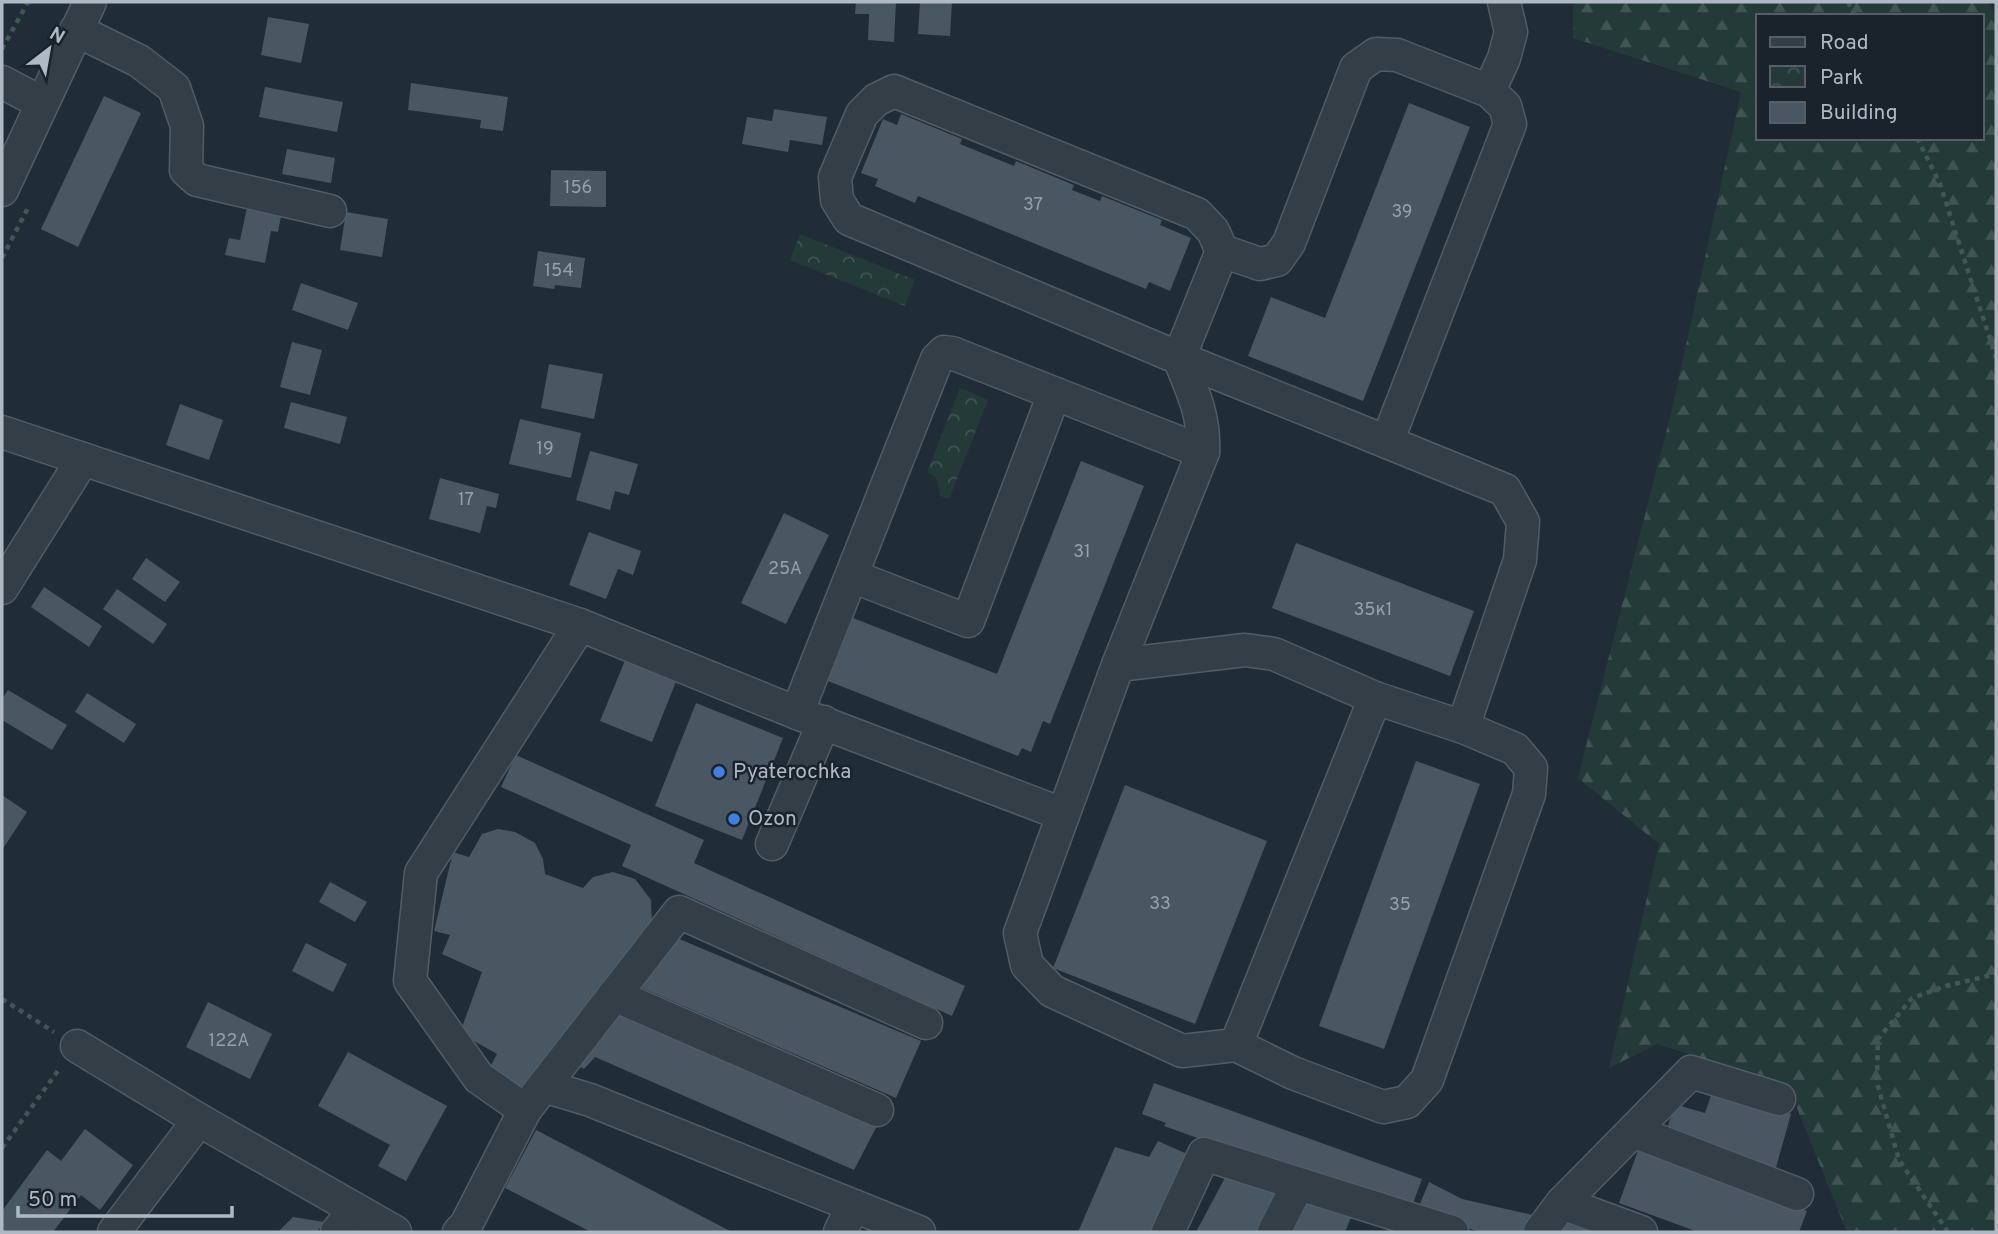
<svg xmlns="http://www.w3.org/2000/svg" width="1998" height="1234" viewBox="0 0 1998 1234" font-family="Overpass,sans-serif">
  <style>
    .forest { fill: url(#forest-firs); fill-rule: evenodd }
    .park { fill: url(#park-crowns) }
    .building { fill: #495762 }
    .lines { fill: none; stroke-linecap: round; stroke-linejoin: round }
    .minor-casing { stroke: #525c65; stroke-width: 35 }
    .path { stroke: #425656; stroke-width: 4.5; stroke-dasharray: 5 5; stroke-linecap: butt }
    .minor { stroke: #343e47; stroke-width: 32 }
    .shop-dot { fill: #3f7fe0; stroke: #1a232b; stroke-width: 2.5 }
    .labels { text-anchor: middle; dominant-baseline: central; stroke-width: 5; stroke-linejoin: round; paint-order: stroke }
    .number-label { font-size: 18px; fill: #96a0ac }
    .poi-label { font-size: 21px; fill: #afb9c4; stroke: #1a232b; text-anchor: start }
  </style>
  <defs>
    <pattern id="forest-firs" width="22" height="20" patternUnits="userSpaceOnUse" patternTransform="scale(1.75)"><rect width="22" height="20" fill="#243a38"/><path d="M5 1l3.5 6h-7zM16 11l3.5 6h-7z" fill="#415453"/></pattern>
    <pattern id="park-crowns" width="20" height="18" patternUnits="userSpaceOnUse" patternTransform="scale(1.75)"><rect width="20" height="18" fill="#243a38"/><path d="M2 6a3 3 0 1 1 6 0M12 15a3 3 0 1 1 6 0" fill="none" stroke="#415453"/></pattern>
  </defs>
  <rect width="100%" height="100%" fill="#212d36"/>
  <path class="forest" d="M1573 2H1989L1996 16V1232H1847L1788 1086 1657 1044 1609 1068 1659 844 1578 778 1673 405 1741 92 1573 38ZM1758 16H1982V138H1758Z"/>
  <g class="park">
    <polygon points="800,234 915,280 905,306 790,260"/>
    <path d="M960 388 988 400 949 499 941 496C937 484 940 476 927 472Z"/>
  </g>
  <g class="building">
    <polygon points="856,2 896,2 894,42 868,40 869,14 855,14"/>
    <polygon points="920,2 952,2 950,36 918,34"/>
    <polygon points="268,17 309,24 301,63 261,55"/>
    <polygon points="411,83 508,97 503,131 480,128 481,120 408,110"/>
    <polygon points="265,87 343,102 337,132 259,117"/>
    <polygon points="104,96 141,113 78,247 41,229"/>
    <polygon points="1409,103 1470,127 1363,401 1248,356 1271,297 1325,318"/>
    <polygon points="774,109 827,117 822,145 790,140 788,152 742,144 747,117 772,121"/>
    <polygon points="901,114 962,139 960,144 1014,166 1016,161 1074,185 1072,190 1100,201 1102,196 1162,220 1160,225 1191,238 1170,291 1149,282 1146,289 918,196 915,203 875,186 878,179 861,173 883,119 897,125"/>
    <polygon points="287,149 335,158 331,183 282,174"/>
    <polygon points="551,170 606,171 606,207 550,206"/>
    <polygon points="248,203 282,211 278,232 271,231 265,263 225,255 229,238 240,240"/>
    <polygon points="346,212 388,219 382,257 340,250"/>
    <polygon points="538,251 585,258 581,288 555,285 554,289 533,286"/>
    <polygon points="301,283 358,303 348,330 292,310"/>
    <polygon points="292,342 322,350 310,395 280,387"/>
    <polygon points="549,364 603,374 594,419 541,408"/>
    <polygon points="291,402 347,417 340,444 284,428"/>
    <polygon points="180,404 223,420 209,460 166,445"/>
    <polygon points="520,419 581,433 571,478 509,464"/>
    <polygon points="590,451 638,464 629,495 615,491 610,510 576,500"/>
    <polygon points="1081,461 1144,486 1050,724 1043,721 1031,752 1022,748 1018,756 828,681 853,618 997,674"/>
    <polygon points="440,478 499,494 496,508 487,506 480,533 429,519"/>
    <polygon points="784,513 829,535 786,624 741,603"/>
    <polygon points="589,532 641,551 633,575 618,569 606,599 569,585"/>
    <polygon points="1296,543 1474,611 1450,676 1272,608"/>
    <polygon points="146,558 180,582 165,602 132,579"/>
    <polygon points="44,587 102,626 89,647 31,607"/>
    <polygon points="117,589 167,624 153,644 103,609"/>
    <polygon points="626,658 677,679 652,742 600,721"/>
    <polygon points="8,690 67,725 52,750 2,720 2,699"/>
    <polygon points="87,693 136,724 124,743 75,712"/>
    <polygon points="696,703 783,738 742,840 655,806"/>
    <polygon points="516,755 704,840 694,863 965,986 952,1016 622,866 631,845 501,787"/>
    <polygon points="1416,761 1480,784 1384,1049 1319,1026"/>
    <polygon points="1125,785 1267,841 1195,1024 1053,968"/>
    <polygon points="2,795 27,812 2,850"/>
    <polygon points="498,829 515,832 535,843 543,859 545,874 583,888 593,877 613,872 635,879 651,900 652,925 527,1090 489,1069 497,1054 460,1033 482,972 442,954 450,935 434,931 453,852 469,857 482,834"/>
    <polygon points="330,882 367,902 355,922 319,902"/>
    <polygon points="677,938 921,1041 896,1098 635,985"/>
    <polygon points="306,943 347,964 333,992 292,971"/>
    <polygon points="208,1002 272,1034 250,1079 186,1047"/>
    <polygon points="614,1006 879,1122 854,1170 595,1057 584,1069 569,1060"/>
    <polygon points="348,1052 447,1106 406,1181 378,1166 390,1145 318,1106"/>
    <polygon points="1154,1083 1422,1179 1409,1214 1164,1126 1166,1123 1142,1114"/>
    <polygon points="1713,1090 1791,1114 1775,1171 1665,1137 1674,1104 1705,1113"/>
    <polygon points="85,1129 133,1165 100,1210 81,1195 53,1232 2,1232 2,1211 47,1150 61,1161"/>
    <polygon points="536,1130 563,1144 732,1232 591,1232 505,1188"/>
    <polygon points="1158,1141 1187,1154 1153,1232 1078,1232 1115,1147 1149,1157"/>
    <polygon points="1639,1148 1807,1211 1799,1232 1698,1232 1619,1203"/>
    <polygon points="1228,1172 1281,1194 1262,1232 1196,1232"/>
    <polygon points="1429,1182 1462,1199 1533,1215 1529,1232 1482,1232 1415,1216"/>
    <polygon points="1303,1197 1352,1215 1345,1232 1286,1232"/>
    <polygon points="293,1217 324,1222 317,1232 278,1232"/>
    <polygon points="1557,1220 1597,1232 1554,1232"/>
  </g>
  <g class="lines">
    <g class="minor-casing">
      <g id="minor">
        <polyline points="76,30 139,61 174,88 187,126 186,170 197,180 330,211"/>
        <polyline points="2,82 42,103"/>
        <polyline points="1489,91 1504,58 1511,32 1504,2"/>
        <polyline points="2,190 90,2"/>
        <path d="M1222 251 1260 264 1277 260 1289 243 1356 68 1376 54 1397 55 1489 91 1505 106 1510 124 1387 442 1179 358 1222 251 1213 231 1197 214 894 91 876 100 862 114 835 177 837 200 849 219 1179 358C1192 390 1205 416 1203 452L1118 665 1020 933 1027 965 1052 991 1182 1051 1236 1045"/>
        <polyline points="2,432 580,625 797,713 1062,814"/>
        <polyline points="1387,442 1505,490 1523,522 1520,560 1463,727"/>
        <polyline points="852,576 968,621 1054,394"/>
        <polyline points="2,588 83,459"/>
        <polyline points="580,625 421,873 410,981 479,1078 525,1110 679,912 926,1023"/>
        <polyline points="1118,665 1245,650 1274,654 1375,698"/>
        <polygon points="1375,698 1463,727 1515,749 1531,768 1529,794 1427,1080 1407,1102 1383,1107 1293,1073 1236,1045"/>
        <polyline points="797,713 937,359 944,352 952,353 1203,452"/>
        <polyline points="772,844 824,722"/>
        <polyline points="614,995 877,1110"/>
        <polyline points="77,1046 199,1120 395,1232"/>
        <polyline points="544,1086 590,1100 919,1232"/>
        <polyline points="1633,1131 1797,1194"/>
        <polyline points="1562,1203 1641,1232"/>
        <polyline points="114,1232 199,1120"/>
        <polyline points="337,1232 355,1210"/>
        <polyline points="459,1232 466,1225 525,1110"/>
        <polyline points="840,1232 853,1206"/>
        <polyline points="1168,1232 1204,1154 1452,1232"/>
        <polyline points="1274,1232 1298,1184"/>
        <polyline points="1540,1232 1562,1203 1691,1072 1779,1099"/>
      </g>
    </g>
    <g class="path">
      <polyline points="1848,2 1855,16"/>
      <polyline points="2,49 28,2"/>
      <polyline points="1917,138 1940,184 1996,358"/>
      <polyline points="2,258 29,206"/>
      <polyline points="2,999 54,1032"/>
      <polyline points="2,1148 60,1068"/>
      <polyline points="1948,1232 1899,1160 1877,1083 1878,1039 1912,998 1946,986 1996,974"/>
    </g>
    <use href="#minor" class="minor"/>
  </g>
  <g class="shop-dot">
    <circle cx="719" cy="772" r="7"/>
    <circle cx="734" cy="819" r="7"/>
  </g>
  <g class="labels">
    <g class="number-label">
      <text x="578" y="188">156</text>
      <text x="1033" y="205">37</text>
      <text x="1402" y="212">39</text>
      <text x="559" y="271">154</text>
      <text x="545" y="449">19</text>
      <text x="466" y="500">17</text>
      <text x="1082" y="552">31</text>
      <text x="785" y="569">25А</text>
      <text x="1373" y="610">35к1</text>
      <text x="1160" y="904">33</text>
      <text x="1400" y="905">35</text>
      <text x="229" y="1041">122А</text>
    </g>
    <g class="poi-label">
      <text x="733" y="772">Pyaterochka</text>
      <text x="748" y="819">Ozon</text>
    </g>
  </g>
  <rect width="1998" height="1234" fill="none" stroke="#afb9c4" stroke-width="7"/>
  <rect x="1756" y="14" width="228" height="126" fill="#1a232b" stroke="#565f68" stroke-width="2"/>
  <rect x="1770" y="37" width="35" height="10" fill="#343e47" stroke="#565f68" stroke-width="2"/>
  <text x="1820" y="49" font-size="21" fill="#afb9c4">Road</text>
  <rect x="1770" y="66" width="35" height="21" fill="url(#park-crowns)" stroke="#565f68" stroke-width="2"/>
  <text x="1820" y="84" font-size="21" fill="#afb9c4">Park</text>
  <rect x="1770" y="102" width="35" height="21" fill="#495762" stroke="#565f68" stroke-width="2"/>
  <text x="1820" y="119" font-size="21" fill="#afb9c4">Building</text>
  <g transform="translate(49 49) rotate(31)" stroke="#1a232b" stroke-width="5" paint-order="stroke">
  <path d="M0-5L12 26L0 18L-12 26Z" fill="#afb9c4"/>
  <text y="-10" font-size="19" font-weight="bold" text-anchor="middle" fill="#afb9c4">N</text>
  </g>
  <path d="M18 1206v10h214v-10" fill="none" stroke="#afb9c4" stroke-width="3.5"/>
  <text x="28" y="1206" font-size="21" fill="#afb9c4" stroke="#1a232b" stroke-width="5" paint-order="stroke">50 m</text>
</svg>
